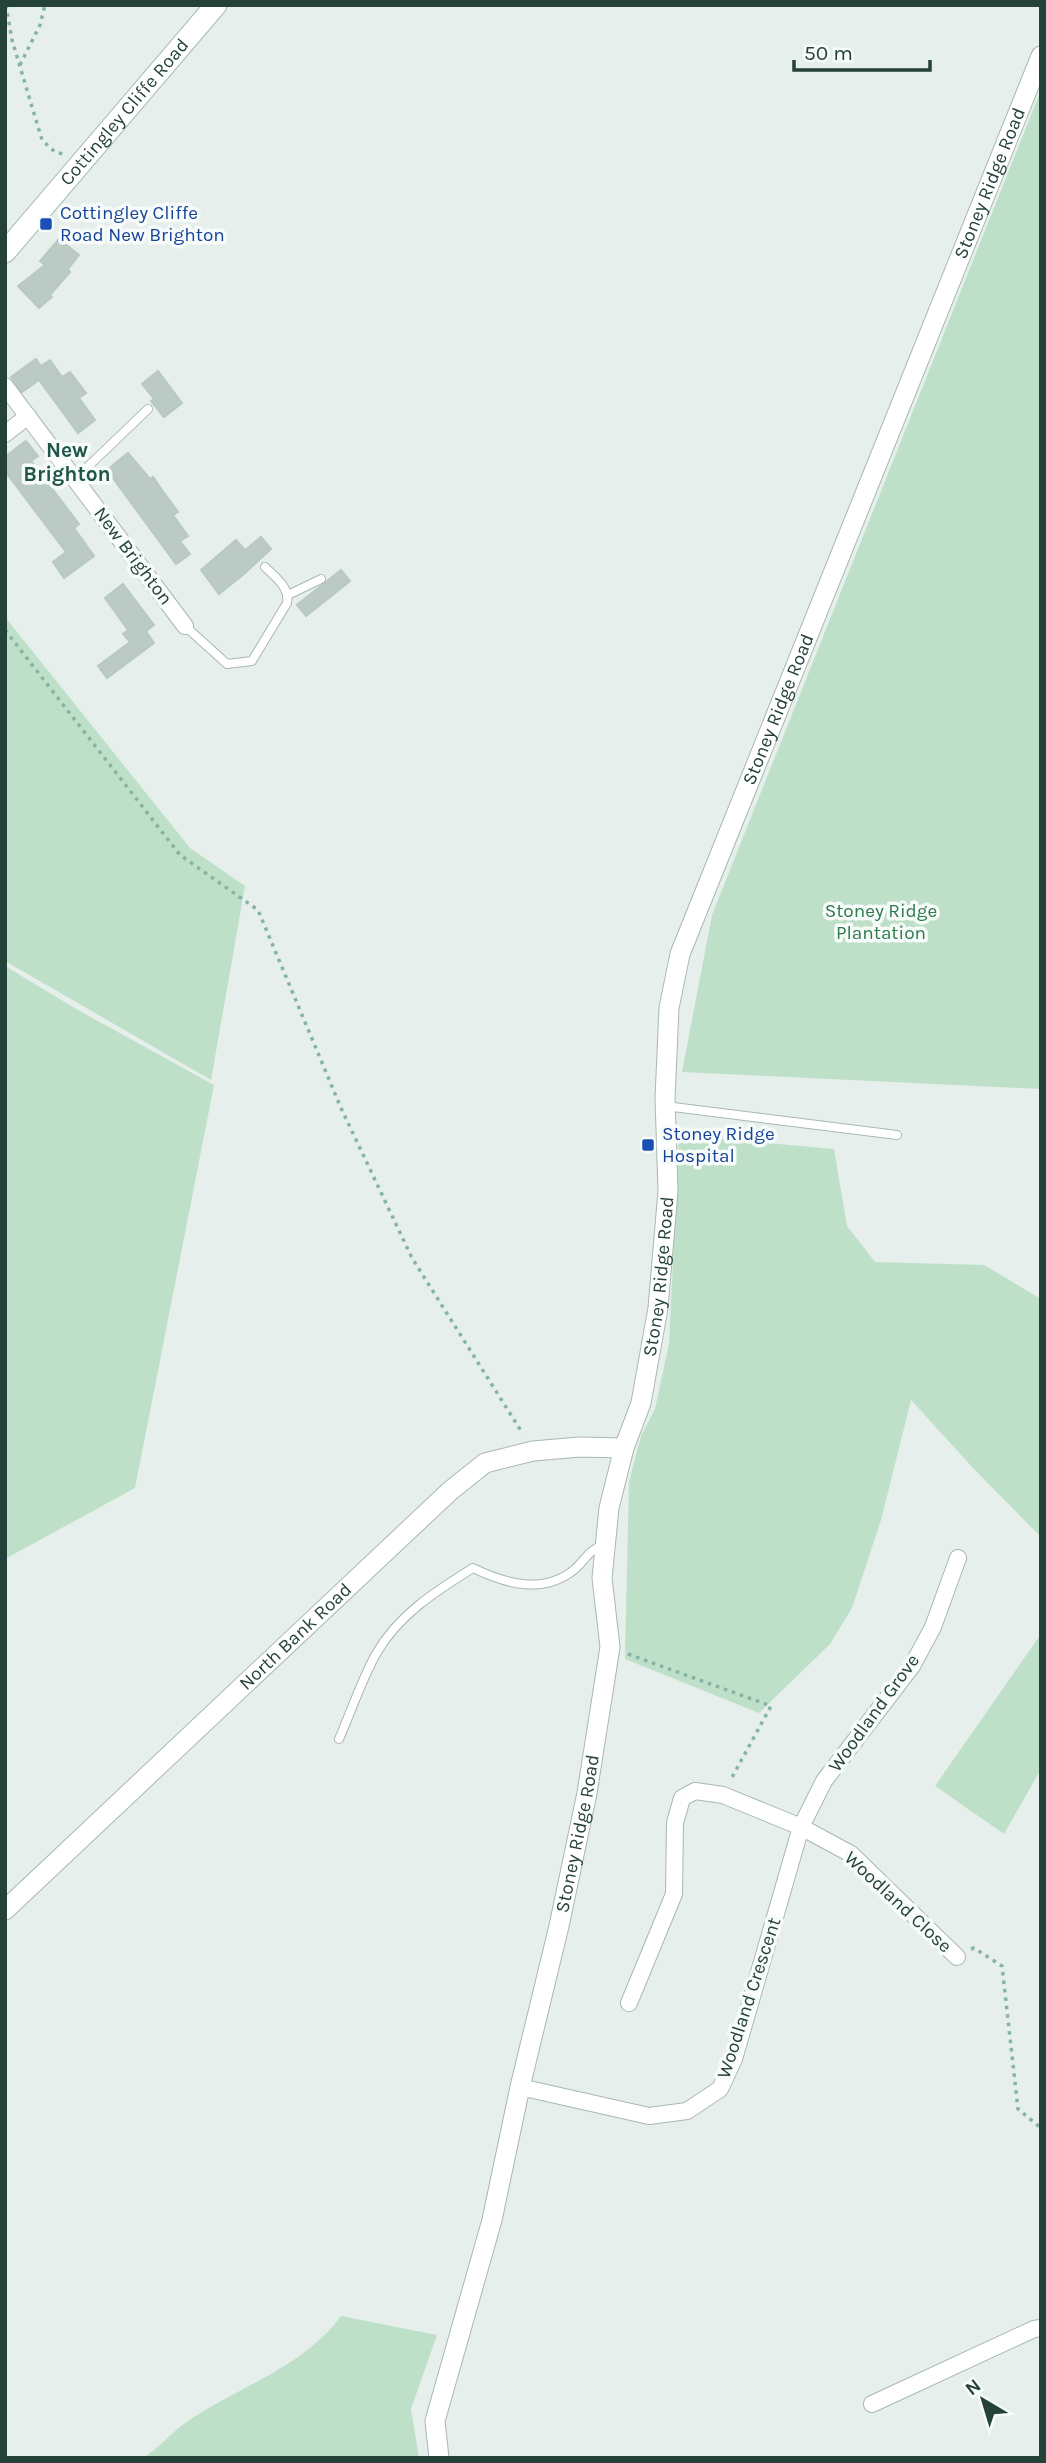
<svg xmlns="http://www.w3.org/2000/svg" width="1046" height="2463" viewBox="0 0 1046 2463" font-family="Karla,sans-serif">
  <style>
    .green { fill: #bfe0c8 }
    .building { fill: #bbcac4; stroke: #b8c9c2; stroke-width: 2 }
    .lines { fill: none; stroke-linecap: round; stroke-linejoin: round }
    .service-casing { stroke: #a8b8b2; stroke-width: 10 }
    .minor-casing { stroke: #a8b8b2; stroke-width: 18 }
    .tertiary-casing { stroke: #a8b8b2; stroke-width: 21 }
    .secondary-casing { stroke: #a4bbb3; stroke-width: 23 }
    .path { stroke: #86b3a5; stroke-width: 3.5; stroke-dasharray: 3.5 5; stroke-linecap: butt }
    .service { stroke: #fff; stroke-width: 8 }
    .minor { stroke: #fff; stroke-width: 16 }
    .tertiary { stroke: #fff; stroke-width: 19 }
    .secondary { stroke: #fff; stroke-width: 21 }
    .transit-dot { fill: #1a4fb4; stroke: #f7fbf9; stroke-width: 2.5 }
    .labels { text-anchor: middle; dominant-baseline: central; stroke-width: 7; stroke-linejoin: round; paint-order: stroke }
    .street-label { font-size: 19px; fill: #24423a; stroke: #f7fbf9 }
    .transit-label { font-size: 19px; fill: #164399; stroke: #f7fbf9; text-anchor: start }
    .park-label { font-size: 19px; fill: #2d7a4b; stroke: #f7fbf9 }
    .neighbourhood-label { font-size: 21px; font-weight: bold; fill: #1f5548; stroke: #f7fbf9 }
  </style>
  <rect width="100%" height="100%" fill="#e6efeb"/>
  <g class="green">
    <polygon points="1039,95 1041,1089 682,1072 712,915"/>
    <polygon points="5,617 190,848 245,886 211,1080 5,961"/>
    <polygon points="5,966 78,1010 214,1085 135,1488 5,1559"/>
    <polygon points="679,1135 834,1149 847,1226 875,1262 984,1265 1041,1299 1041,1537 974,1469 911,1400 881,1520 852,1608 830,1644 759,1713 625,1659 629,1482 641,1436 655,1409 669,1344"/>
    <polygon points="1041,1634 1041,1769 1004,1834 935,1786"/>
    <path d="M341 2316 437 2335 411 2409 419 2458H143C159 2448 170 2434 185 2423 237 2387 303 2368 341 2316Z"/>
  </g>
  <g class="building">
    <polygon points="59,239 79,255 68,269 70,272 50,295 52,297 39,308 18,286 45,265 40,261"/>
    <polygon points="36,359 41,366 50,360 62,377 70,372 86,393 79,398 95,420 78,433 39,380 22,392 11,377"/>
    <polygon points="158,371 182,403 164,417 151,401 154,399 142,384"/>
    <polygon points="26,441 38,456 31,461 79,524 74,528 94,556 64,578 53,562 66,552 5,471 5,457"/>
    <polygon points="128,453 150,479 153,477 162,490 178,512 173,515 188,536 180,541 190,554 176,564 107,470"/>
    <polygon points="261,537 271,549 244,574 219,594 201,570 236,540 245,550"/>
    <polygon points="341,570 350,581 306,616 297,605"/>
    <polygon points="123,584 154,625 146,631 154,643 107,678 98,666 130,642 123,634 128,630 105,598"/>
  </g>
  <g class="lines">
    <g class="service-casing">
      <g id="service">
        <polyline points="75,479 148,409"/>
        <polyline points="288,595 321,579"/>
        <path d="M185 626 227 664 252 661 287 603C290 587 275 577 265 567"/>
        <polyline points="665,1106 897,1135"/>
        <path d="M339 1739C351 1712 361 1681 376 1654 398 1615 436 1591 473 1568 506 1584 544 1595 575 1569 585 1560 589 1550 603 1545"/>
      </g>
    </g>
    <g class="minor-casing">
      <g id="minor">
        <polyline points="5,386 185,626"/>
        <polyline points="5,434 28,416"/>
        <polyline points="629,2003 674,1894 675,1823 682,1798 695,1791 723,1795 801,1827 851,1854 957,1957"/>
        <polyline points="520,2087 649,2116 687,2111 720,2089 734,2059 801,1827 824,1781 912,1666 933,1627 958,1558"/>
        <polyline points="872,2404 1034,2329 1041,2328"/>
      </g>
    </g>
    <g class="tertiary-casing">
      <g id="tertiary">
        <path id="s1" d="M5 1910 450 1491 485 1463 533 1451 580 1447 624 1448"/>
        <path id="s2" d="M439 2458 435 2421 492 2220 520 2087 559 1926 587 1793 610 1647 602 1578 609 1508 624 1448 641 1403 658 1308 668 1191 665 1098 669 1008 680 954 1041 56"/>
      </g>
    </g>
    <g class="secondary-casing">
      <g id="secondary">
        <path id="s3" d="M5 252 216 5"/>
      </g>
    </g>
    <g class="path">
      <polyline points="6,5 12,40 42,140 55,152 63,154"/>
      <polyline points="20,65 40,25 45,5"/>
      <polyline points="5,630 180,855 258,910 341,1108 412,1258 523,1434"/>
      <polyline points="628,1654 771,1706 730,1781"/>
      <polyline points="971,1949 974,1948 1002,1966 1018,2109 1041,2128"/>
    </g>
    <use href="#service" class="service"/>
    <use href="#minor" class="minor"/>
    <use href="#tertiary" class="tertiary"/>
    <use href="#secondary" class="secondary"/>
  </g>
  <g class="transit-dot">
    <rect x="39" y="217" width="14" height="14" rx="3.5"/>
    <rect x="641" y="1138" width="14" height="14" rx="3.5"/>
  </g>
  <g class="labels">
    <g class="street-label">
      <text stroke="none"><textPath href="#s3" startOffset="184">Cottingley Cliffe Road</textPath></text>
      <text stroke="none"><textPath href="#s2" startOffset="2364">Stoney Ridge Road</textPath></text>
      <text transform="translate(133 556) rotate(53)">New Brighton</text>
      <text stroke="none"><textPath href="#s2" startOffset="1797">Stoney Ridge Road</textPath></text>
      <text stroke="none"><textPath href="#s2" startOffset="1209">Stoney Ridge Road</textPath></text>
      <text stroke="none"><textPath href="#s1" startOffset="399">North Bank Road</textPath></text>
      <text transform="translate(874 1713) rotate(-54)">Woodland Grove</text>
      <text stroke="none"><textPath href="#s2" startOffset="642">Stoney Ridge Road</textPath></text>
      <text transform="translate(898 1902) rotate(43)">Woodland Close</text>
      <text transform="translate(749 1998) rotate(-72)">Woodland Crescent</text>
    </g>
    <g class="transit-label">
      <text x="60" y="213">Cottingley Cliffe<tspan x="60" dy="22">Road New Brighton</tspan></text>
      <text x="662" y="1134">Stoney Ridge<tspan x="662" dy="22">Hospital</tspan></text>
    </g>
    <g class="park-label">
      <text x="881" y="911">Stoney Ridge<tspan x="881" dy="22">Plantation</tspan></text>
    </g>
    <g class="neighbourhood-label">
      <text x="67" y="450">New<tspan x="67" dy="24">Brighton</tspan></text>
    </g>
  </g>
  <rect width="1046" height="2463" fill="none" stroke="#24423a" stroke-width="14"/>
  <g transform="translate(983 2400) rotate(322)" stroke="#f7fbf9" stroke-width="5" paint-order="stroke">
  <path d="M0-5L12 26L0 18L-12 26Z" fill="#24423a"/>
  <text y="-10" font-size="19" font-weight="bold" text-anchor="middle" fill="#24423a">N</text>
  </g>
  <path d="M794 60v10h136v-10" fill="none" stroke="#24423a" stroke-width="3.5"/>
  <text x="804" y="60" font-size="21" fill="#24423a" stroke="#f7fbf9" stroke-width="5" paint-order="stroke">50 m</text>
</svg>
